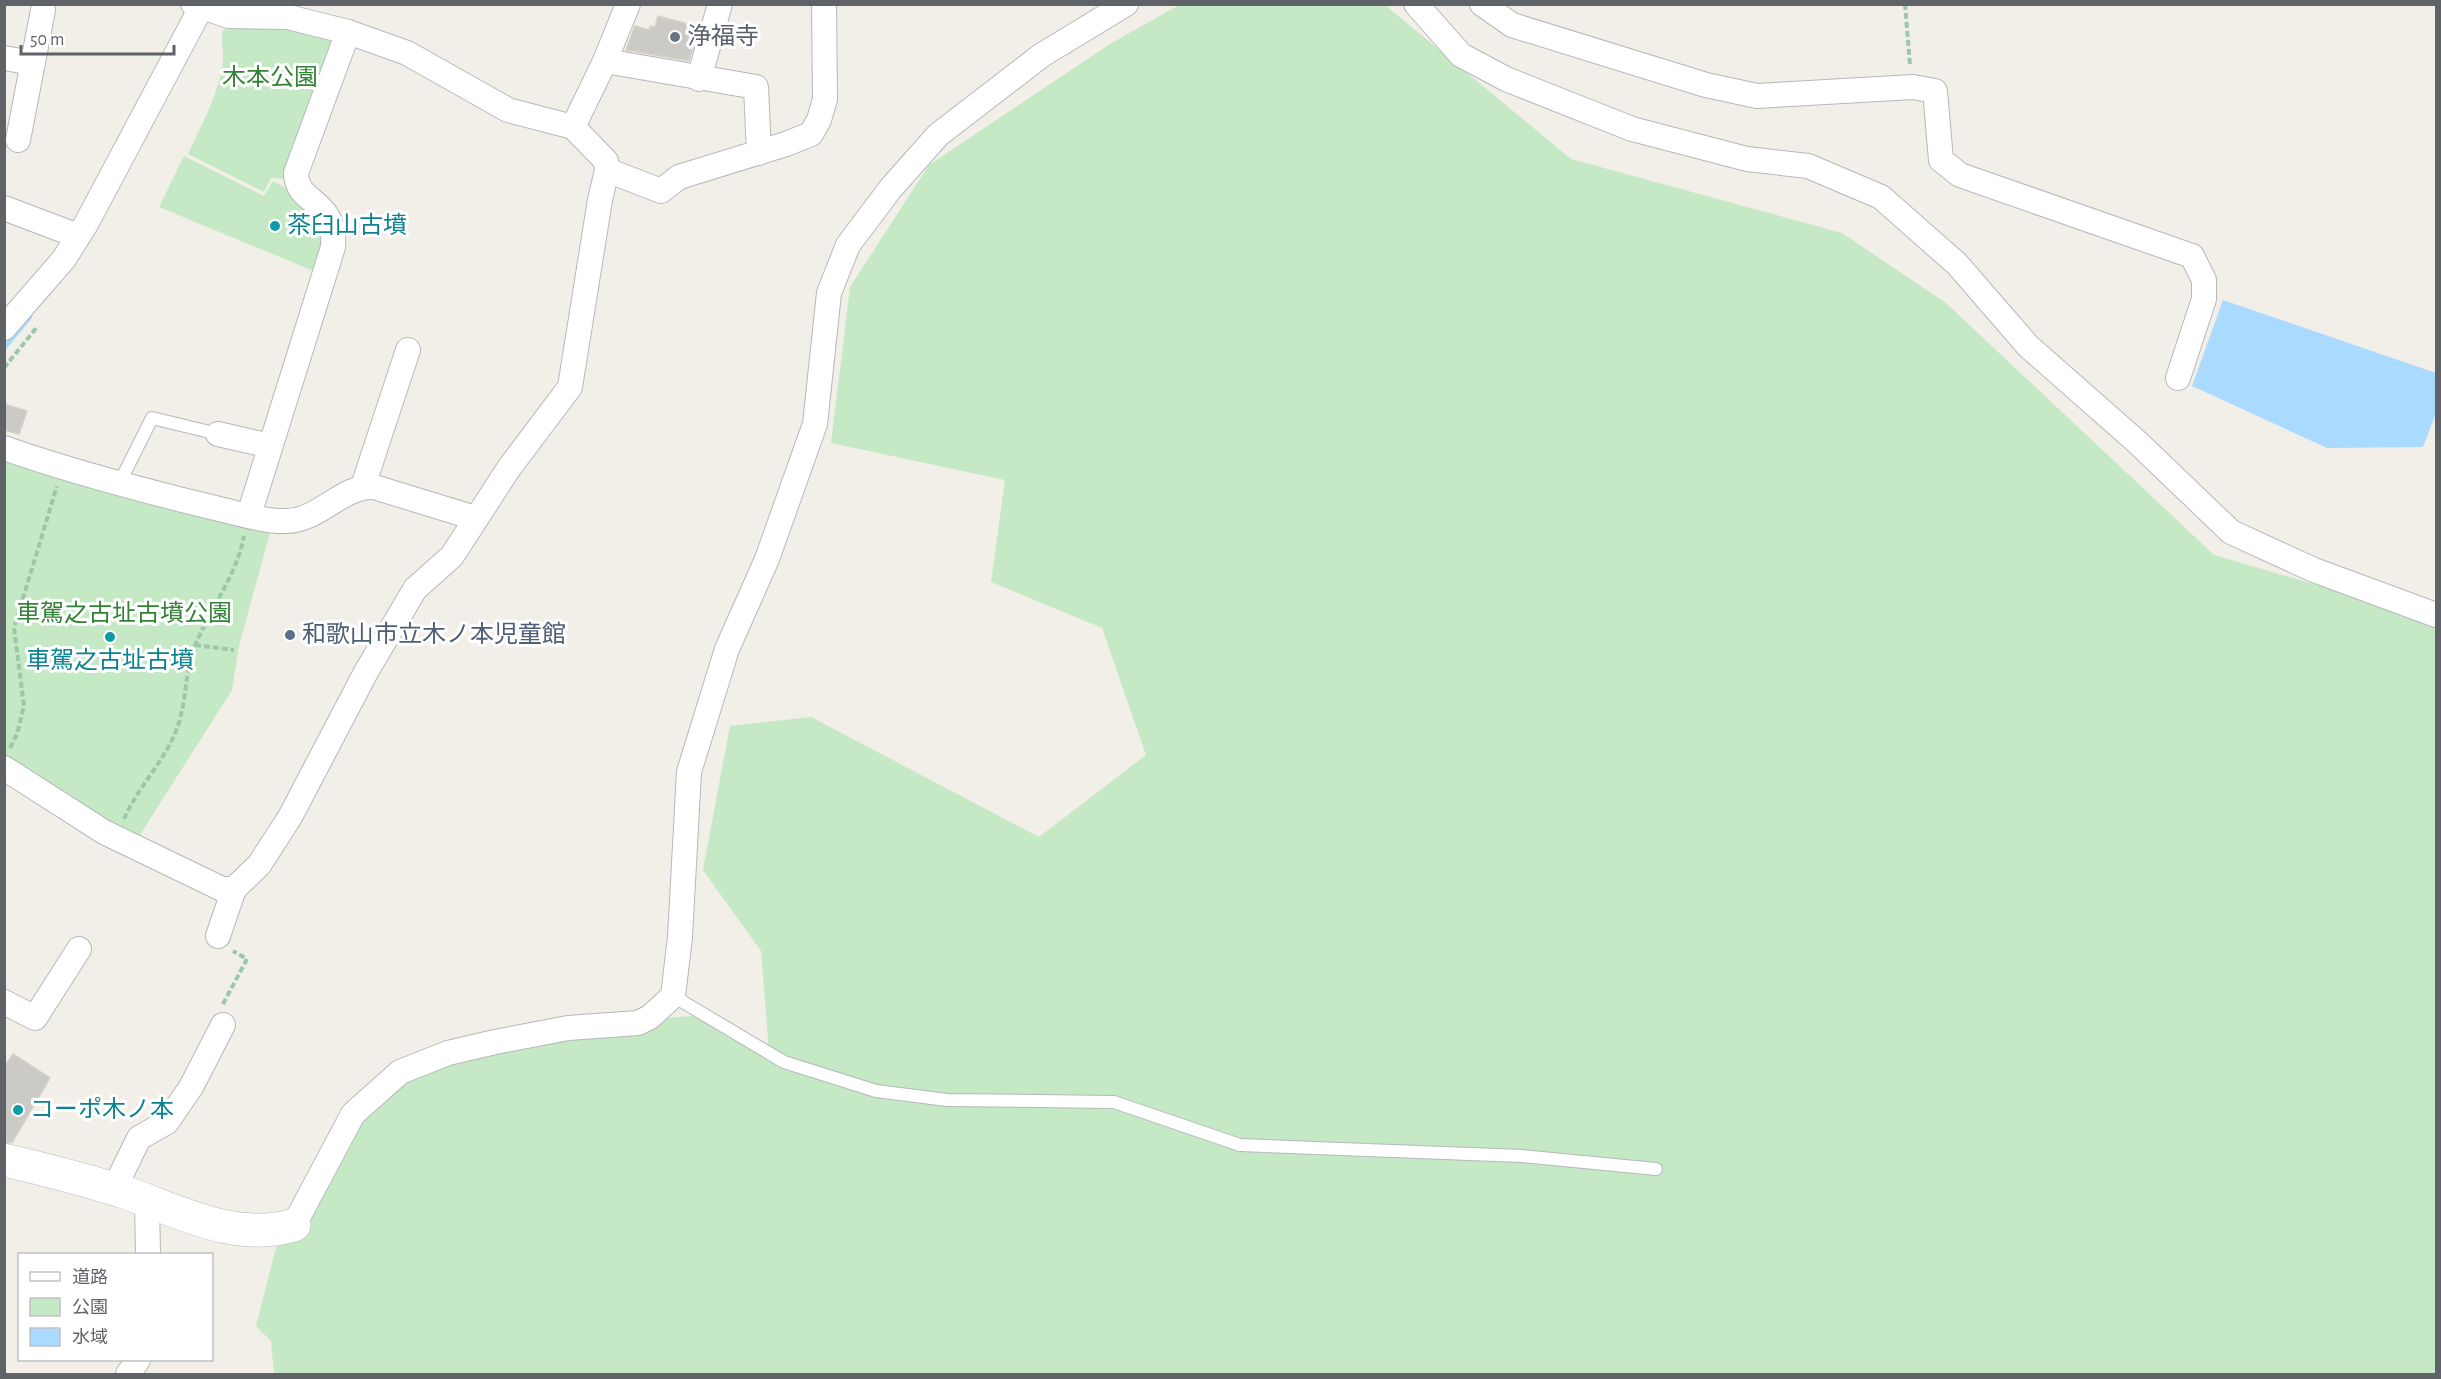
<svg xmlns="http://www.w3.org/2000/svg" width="2441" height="1379" viewBox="0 0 2441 1379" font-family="'Alegreya Sans','Noto Sans JP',sans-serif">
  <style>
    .green { fill: #c5e8c5 }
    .water { fill: #aadaff }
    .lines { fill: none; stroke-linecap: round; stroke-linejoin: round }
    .stream { stroke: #aadaff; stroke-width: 6 }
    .building { fill: #cccac5; stroke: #d6d1c6; stroke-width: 1.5 }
    .lane-casing { stroke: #b5b8bc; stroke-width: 14 }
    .street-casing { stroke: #b5b8bc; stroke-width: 26 }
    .secondary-casing { stroke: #b6babf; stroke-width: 34 }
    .path { stroke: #9cc7a9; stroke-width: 4; stroke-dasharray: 6 3; stroke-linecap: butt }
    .lane { stroke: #fff; stroke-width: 12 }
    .street { stroke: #fff; stroke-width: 24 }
    .secondary { stroke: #fff; stroke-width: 33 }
    .worship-dot { fill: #6b7280; stroke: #fff; stroke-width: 2 }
    .culture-dot { fill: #0f9aa8; stroke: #fff; stroke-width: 2 }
    .service-dot { fill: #5c6f8a; stroke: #fff; stroke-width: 2 }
    .labels { text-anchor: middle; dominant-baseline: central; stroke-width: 6; stroke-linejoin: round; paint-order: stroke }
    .worship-label { font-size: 24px; fill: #5b616d; stroke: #fff; text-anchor: start }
    .park-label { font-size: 24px; fill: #348238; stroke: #fff }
    .culture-label { font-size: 24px; fill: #0d838f; stroke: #fff; text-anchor: start }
    .service-label { font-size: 24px; fill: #4e5e75; stroke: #fff; text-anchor: start }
  </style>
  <rect width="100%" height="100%" fill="#f1efe8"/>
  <g class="green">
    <polygon points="1179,5 1385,5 1571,159 1842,233 1946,303 2214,555 2436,620 2436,1374 274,1374 271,1341 256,1326 277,1244 359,1119 384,1093 448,1060 654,1019 715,1014 769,1052 761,951 703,870 730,726 811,717 1039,837 1146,755 1102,628 991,582 1005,480 831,443 850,287 929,165 1110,44"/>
    <path d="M235 25H287L338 39 284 179 271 178 264 192 188 154C202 124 219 94 223 61 224 49 219 40 224 29Z"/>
    <polygon points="184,156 264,196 273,181 296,193 325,220 316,272 159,207"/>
    <polygon points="4,458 271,529 239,646 232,690 138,838 5,759"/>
  </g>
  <polygon class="water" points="2223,300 2436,373 2436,413 2423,447 2327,448 2192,386"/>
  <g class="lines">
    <polyline class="stream" points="4,347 29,317"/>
  </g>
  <g class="building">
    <polygon points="658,16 699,27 689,61 626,50 635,26 649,30 650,26 655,27"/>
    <polygon points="4,404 27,411 19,434 4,430"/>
    <polygon points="13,1054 50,1078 12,1143 4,1142 4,1067"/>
  </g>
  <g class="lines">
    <g class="lane-casing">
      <g id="lane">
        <polyline points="119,484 152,418 218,434"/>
        <polyline points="673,996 784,1062 876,1091 947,1100 1114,1102 1240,1145 1522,1156 1656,1169"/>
      </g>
    </g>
    <g class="street-casing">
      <g id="street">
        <polyline points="628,4 605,61 756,87 759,153"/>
        <polyline points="1416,4 1461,55 1506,79 1632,129 1747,159 1808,166 1881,197 1957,264 2028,346 2136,441 2231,532 2314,570 2436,615"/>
        <polyline points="1482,4 1512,25 1706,85 1757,96 1913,87 1935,91 1941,160 1960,175 2192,256 2204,280 2204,299 2178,378"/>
        <polyline points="4,58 33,63"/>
        <polyline points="699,79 720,4"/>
        <polyline points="573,127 605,61"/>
        <polyline points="18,140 43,10"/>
        <polyline points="607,170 661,191 679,177 786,144 811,134 819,120 825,99 824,4"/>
        <polyline points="4,208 78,236"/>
        <polyline points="4,328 64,259 86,224 203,4"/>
        <polyline points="218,434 270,446"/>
        <path d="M4 448C72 472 141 490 211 507 234 512 263 522 287 521 320 520 343 485 374 487L475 518"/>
        <polyline points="363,486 408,350"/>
        <path d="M249 515 333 247C337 198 296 205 296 173L348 32"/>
        <polyline points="4,768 104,832 222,889 234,889 259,865 290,817 366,672 415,589 452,556 509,468 570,387 600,200 607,170 606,161 573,127 508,110 407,53 348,32 288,17 229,16 193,4"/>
        <polyline points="218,936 234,889"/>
        <polyline points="4,1002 35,1018 79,949"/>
        <polyline points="114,1189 139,1138 167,1122 191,1087 223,1025"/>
        <polyline points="147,1202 148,1254"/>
        <polyline points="294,1225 353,1114 400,1072 448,1053 495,1042 568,1028 638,1023 650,1017 673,996 680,937 689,772 727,649 767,559 815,424 829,293 848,245 891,188 938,135 1042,55 1126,4"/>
        <polyline points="128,1374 138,1360"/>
      </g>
    </g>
    <g class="secondary-casing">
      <path id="secondary" d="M4 1160C44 1169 82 1179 121 1191 177 1210 234 1243 294 1225"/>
    </g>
    <g class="path">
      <polyline points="1905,4 1910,65"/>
      <polyline points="4,368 37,327"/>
      <polyline points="195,645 234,650"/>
      <polyline points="10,748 17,734 24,706 14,628 57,486"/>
      <path d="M124 819C138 787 163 763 176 731 187 704 184 673 195 646 210 608 236 577 244 536"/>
      <polyline points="223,1004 247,959 233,951"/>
    </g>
    <use href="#lane" class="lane"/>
    <use href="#street" class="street"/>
    <use href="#secondary" class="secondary"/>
  </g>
  <circle class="worship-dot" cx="675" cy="37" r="6"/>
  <g class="culture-dot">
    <circle cx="275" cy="226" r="6"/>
    <circle cx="110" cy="637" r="6"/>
    <circle cx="18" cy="1110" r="6"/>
  </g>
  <circle class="service-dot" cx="290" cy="635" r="6"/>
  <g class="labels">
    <g class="worship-label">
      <text x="687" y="37">浄福寺</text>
    </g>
    <g class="park-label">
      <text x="270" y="78">木本公園</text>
      <text x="124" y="614">車駕之古址古墳公園</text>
    </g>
    <g class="culture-label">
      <text x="287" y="226">茶臼山古墳</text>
      <text x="110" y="661" text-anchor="middle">車駕之古址古墳</text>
      <text x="30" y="1110">コーポ木ノ本</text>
    </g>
    <g class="service-label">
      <text x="302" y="635">和歌山市立木ノ本児童館</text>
    </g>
  </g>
  <rect width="2441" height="1379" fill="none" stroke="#5f6368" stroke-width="12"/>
  <rect x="18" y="1253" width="195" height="108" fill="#ffffff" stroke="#bfc1c3" stroke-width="1.5"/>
  <rect x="30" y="1272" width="30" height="9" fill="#ffffff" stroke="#bfc1c3" stroke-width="1.5"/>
  <text x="72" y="1283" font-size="18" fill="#5f6368">道路</text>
  <rect x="30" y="1298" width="30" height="18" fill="#c5e8c5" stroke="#bfc1c3" stroke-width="1.5"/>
  <text x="72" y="1313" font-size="18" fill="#5f6368">公園</text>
  <rect x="30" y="1328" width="30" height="18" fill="#aadaff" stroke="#bfc1c3" stroke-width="1.5"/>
  <text x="72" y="1343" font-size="18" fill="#5f6368">水域</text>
  <path d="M21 45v9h153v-9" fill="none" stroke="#5f6368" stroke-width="3"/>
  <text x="30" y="45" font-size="18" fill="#5f6368" stroke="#ffffff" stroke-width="4.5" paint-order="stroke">50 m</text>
</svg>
